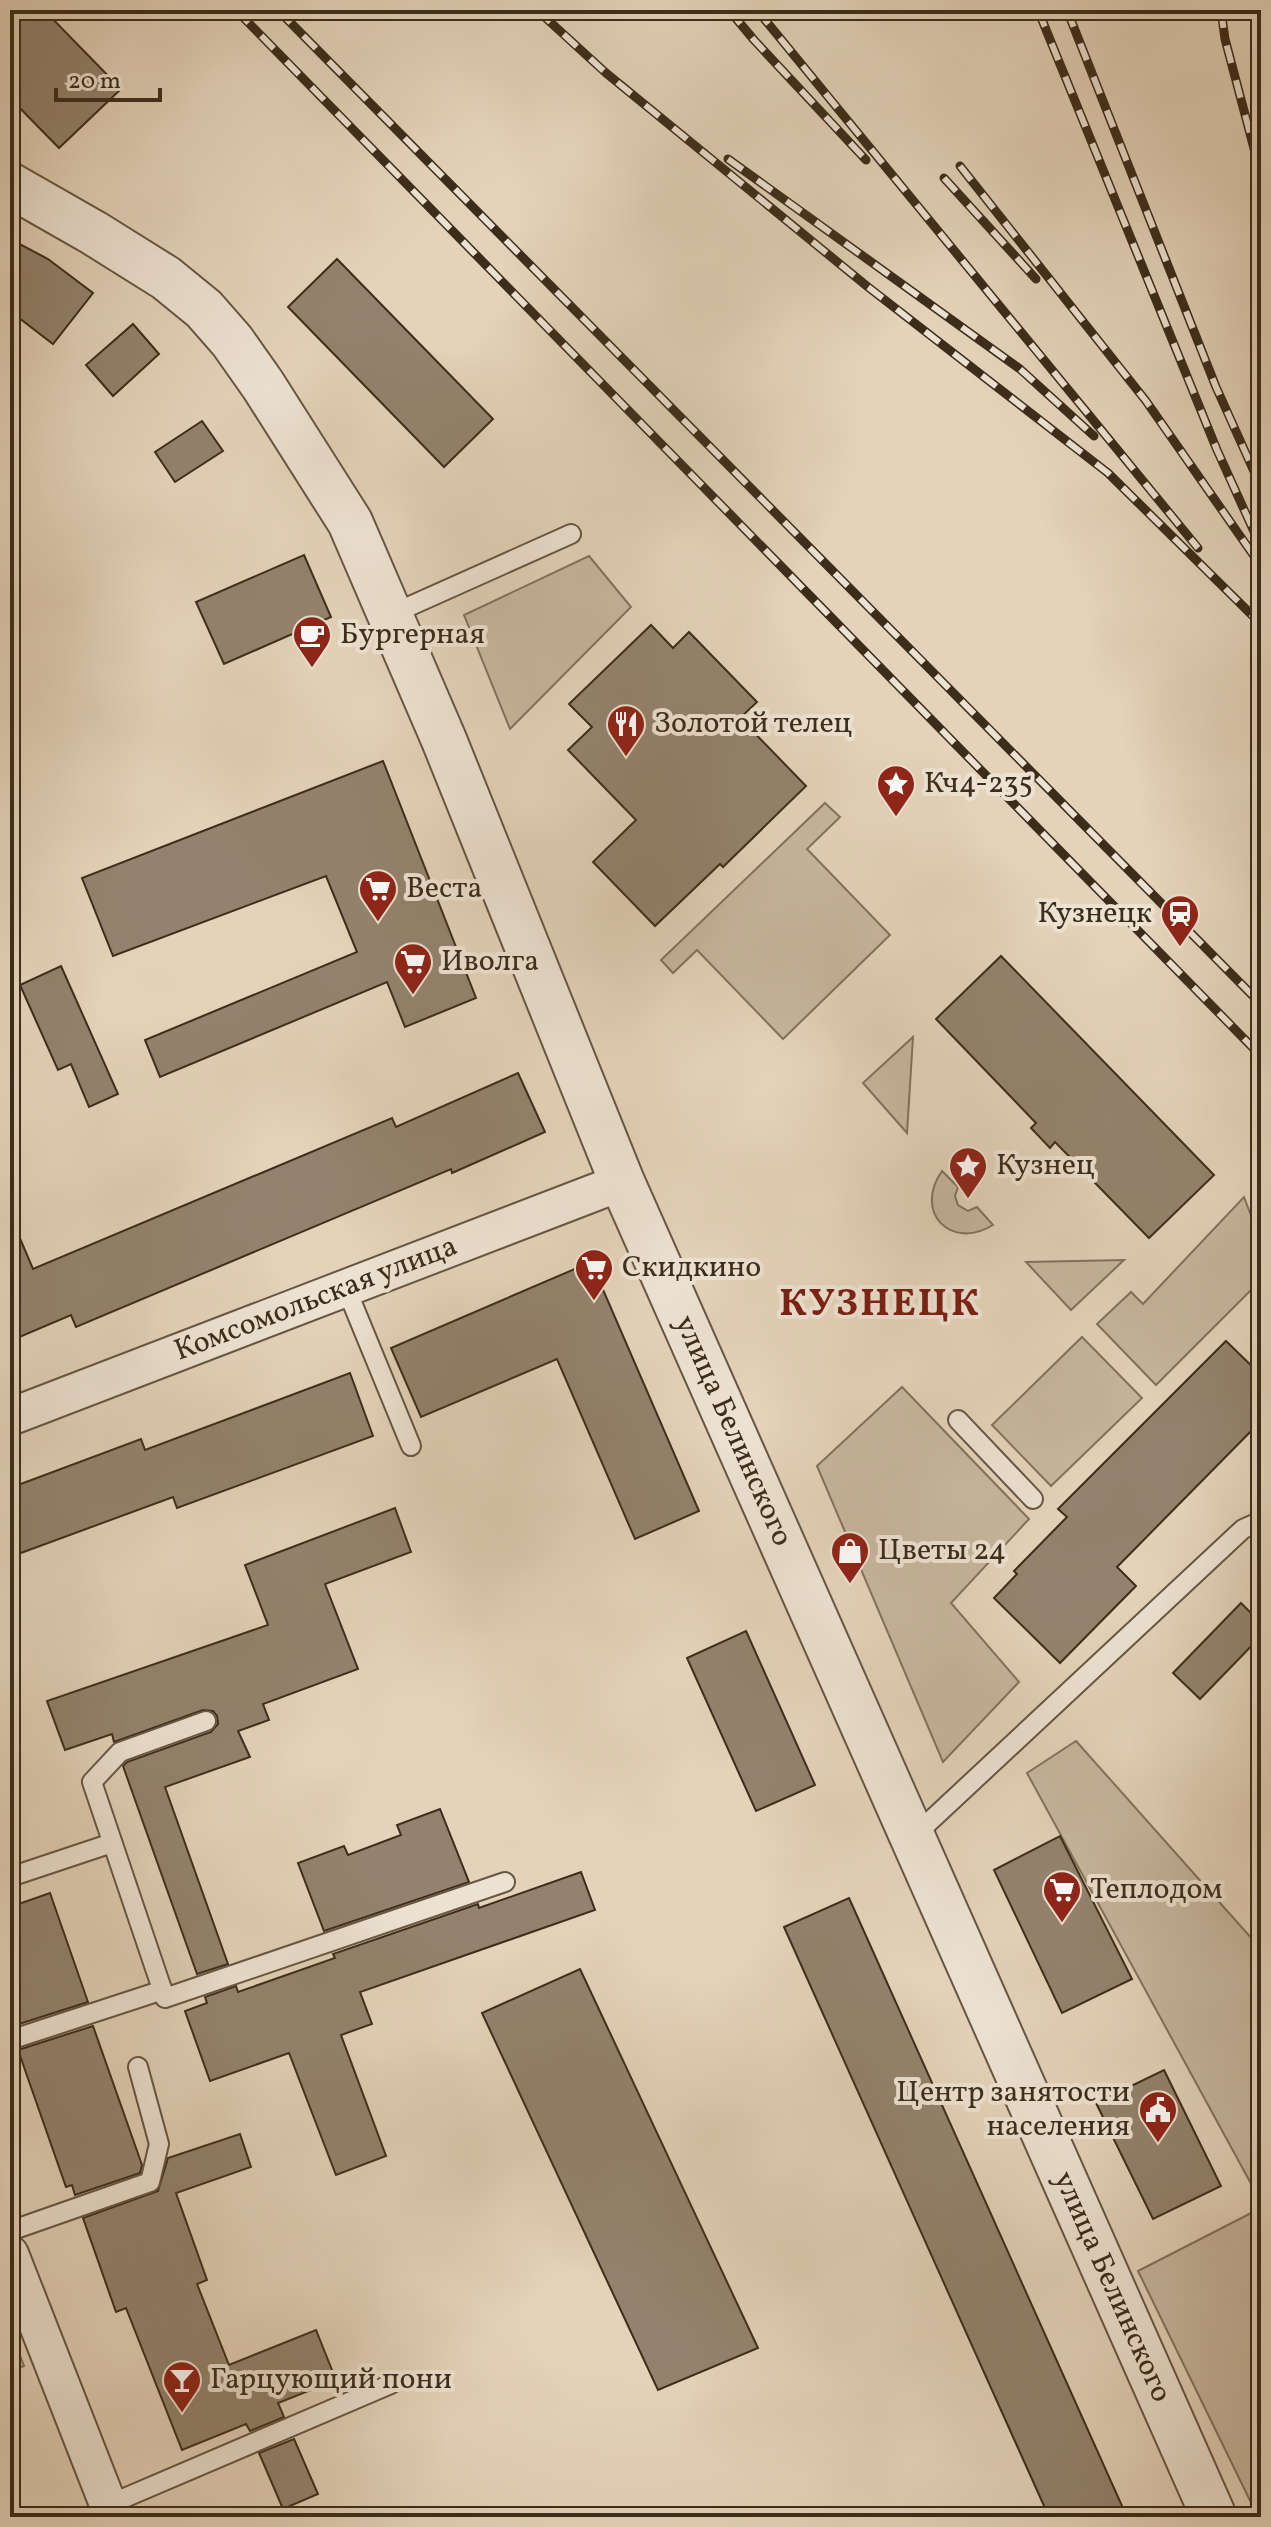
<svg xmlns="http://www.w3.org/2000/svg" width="1271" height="2527" viewBox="0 0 1271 2527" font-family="Vollkorn,serif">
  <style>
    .green { fill: #c7b79f; stroke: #82725d; stroke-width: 2 }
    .building { fill: #93836e; stroke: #3c2d1b; stroke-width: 2 }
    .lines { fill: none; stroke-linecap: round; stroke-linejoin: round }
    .service-casing { stroke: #665643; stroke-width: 22 }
    .minor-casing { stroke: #665643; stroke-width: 40 }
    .tertiary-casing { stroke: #665643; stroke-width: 48 }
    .service { stroke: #ede2d2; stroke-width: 18 }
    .minor { stroke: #ede2d2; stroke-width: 36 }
    .tertiary { stroke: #ede2d2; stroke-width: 44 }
    .rail-casing { stroke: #3c2d1b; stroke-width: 9 }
    .rail { stroke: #ede2d2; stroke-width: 6; stroke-dasharray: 18; stroke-linecap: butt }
    .labels { text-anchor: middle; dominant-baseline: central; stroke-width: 8; stroke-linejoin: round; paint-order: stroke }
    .poi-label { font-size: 30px; fill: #3c2d1b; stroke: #ede2d2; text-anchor: start }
    .street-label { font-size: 30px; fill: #3c2d1b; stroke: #ede2d2 }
    .district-label { font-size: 38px; font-weight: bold; letter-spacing: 2px; fill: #7a1f14; stroke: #ede2d2 }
  </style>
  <rect width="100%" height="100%" fill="#e4d3ba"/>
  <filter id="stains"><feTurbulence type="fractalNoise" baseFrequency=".0025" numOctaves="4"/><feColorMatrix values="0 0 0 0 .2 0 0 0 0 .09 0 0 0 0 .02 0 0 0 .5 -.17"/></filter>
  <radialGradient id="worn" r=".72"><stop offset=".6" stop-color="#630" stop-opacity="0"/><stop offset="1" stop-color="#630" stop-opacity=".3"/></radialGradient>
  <g class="green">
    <polygon points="589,556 631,607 510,729 464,615"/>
    <polygon points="825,803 840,817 807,849 890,935 783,1039 697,950 673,973 661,960"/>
    <polygon points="913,1037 907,1133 863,1083"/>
    <path d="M942 1171 958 1187 955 1196 958 1205 968 1211 977 1207 993 1225C951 1251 913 1212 942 1171Z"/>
    <polygon points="1244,1197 1261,1242 1261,1280 1156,1385 1097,1324 1131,1292 1143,1304"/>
    <polygon points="1124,1260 1071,1310 1026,1262"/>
    <polygon points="1082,1337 1142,1398 1051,1486 992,1425"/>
    <polygon points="902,1387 1029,1519 951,1603 1019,1682 943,1762 817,1466"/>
    <polygon points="1076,1741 1261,1949 1261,2202 1027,1773"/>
    <polygon points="1261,2208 1261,2517 1258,2517 1138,2271"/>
    <polygon points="10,2330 24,2366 10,2372"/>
  </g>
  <g class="building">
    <polygon points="10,10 44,10 121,89 59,148 10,98"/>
    <polygon points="10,239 48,259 93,293 53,344 10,311"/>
    <polygon points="337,259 493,419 444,467 288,307"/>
    <polygon points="133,324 159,354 113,396 86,365"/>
    <polygon points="202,421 223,451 175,482 155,452"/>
    <polygon points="304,555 331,617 224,664 196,602"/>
    <polygon points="651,625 673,648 689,632 757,702 740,718 806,786 723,867 720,864 655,926 593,862 636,820 568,750 592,727 569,704"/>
    <polygon points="383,761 476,998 405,1027 387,982 160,1077 145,1040 357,952 326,876 113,956 82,878"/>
    <polygon points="1001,956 1214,1175 1149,1238 1055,1142 1050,1148 1031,1128 1036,1123 936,1019"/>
    <polygon points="61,966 118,1094 89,1107 71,1064 58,1070 20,985"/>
    <polygon points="518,1073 545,1132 452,1173 451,1169 76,1327 71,1315 10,1341 10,1215 33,1269 392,1118 396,1127"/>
    <polygon points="591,1262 699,1511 635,1539 557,1359 421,1417 391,1348"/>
    <polygon points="1226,1341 1261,1375 1261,1421 1117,1567 1136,1586 1060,1663 994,1598 1017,1574 1014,1571 1067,1517 1058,1509"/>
    <polygon points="350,1373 373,1436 177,1508 173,1497 10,1557 10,1488 141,1439 145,1450"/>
    <polygon points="395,1508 411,1552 325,1584 358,1669 263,1704 269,1720 238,1731 250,1757 165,1787 228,1964 197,1974 123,1766 127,1762 211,1732 218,1724 217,1716 213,1711 203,1710 114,1742 112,1734 65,1750 47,1701 268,1625 245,1565"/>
    <polygon points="1241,1603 1261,1623 1261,1636 1200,1699 1173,1673"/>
    <polygon points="746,1631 815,1785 756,1811 687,1658"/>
    <polygon points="440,1809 469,1882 324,1931 298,1863 344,1846 348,1855 401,1835 397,1825"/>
    <polygon points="1060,1836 1132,1979 1062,2013 994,1870"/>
    <polygon points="581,1872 595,1910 360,1992 372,2024 341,2035 386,2156 336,2175 289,2053 210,2081 185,2011 207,2003 205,1997 236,1986 238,1992 335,1958 333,1954 478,1904 479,1908"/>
    <polygon points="50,1893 88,2002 10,2027 10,1907"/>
    <polygon points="849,1898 1127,2517 1049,2517 784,1927"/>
    <polygon points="580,1969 758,2348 658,2390 482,2013"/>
    <polygon points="93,2026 142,2165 140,2173 75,2195 72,2185 66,2187 18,2050"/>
    <polygon points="1164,2070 1221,2186 1153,2219 1096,2103"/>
    <polygon points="240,2134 251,2167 176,2193 207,2280 197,2284 229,2365 316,2330 336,2380 278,2403 284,2417 250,2431 246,2424 182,2450 126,2308 116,2312 83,2218 158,2191 168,2158"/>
    <polygon points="294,2439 318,2494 283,2509 259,2453"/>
  </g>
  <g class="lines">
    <g class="service-casing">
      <g id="service">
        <polyline points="390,615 571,534"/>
        <polyline points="346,1288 411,1446"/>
        <polyline points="958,1420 1033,1499"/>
        <polyline points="206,1721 120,1752 92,1782 165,1998 505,1882"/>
        <polyline points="913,1837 1243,1529 1261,1521"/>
        <polyline points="10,1877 112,1843"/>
        <polyline points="10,2040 163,1990"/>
        <polyline points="10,2231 150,2182 159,2144 138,2067"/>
        <polyline points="108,2505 391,2384"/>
      </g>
    </g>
    <g class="minor-casing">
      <g id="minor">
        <polyline points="10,1417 622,1182"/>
        <polyline points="10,2254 113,2517"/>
      </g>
    </g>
    <g class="tertiary-casing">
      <polyline id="tertiary" points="10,185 94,233 166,278 204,309 232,341 263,385 350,522 444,740 622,1182 1214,2517"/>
    </g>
    <use href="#service" class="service"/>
    <use href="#minor" class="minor"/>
    <use href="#tertiary" class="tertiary"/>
    <g class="rail-casing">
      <g id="rail">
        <polyline points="236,10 1261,1056"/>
        <polyline points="278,10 1261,1004"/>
        <polyline points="537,10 606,73 868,287 1108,473 1261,624"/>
        <polyline points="729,10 754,40 866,160"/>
        <polyline points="757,10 1198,548"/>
        <polyline points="1038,10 1217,450 1261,547"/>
        <polyline points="1067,10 1216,387 1261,487"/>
        <polyline points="1221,10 1225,39 1261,175"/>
        <polyline points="728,159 1020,369 1094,436"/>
        <polyline points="960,166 1146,401 1261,566"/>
        <polyline points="944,178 1036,279"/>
      </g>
    </g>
    <use href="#rail" class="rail"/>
  </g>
  <defs>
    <g id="cafe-pin" transform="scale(2)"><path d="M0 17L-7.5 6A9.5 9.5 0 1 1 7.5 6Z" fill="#8f2418" stroke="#ede2d2"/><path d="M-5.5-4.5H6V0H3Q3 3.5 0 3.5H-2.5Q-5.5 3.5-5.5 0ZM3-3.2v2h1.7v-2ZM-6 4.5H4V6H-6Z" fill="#fff"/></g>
    <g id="restaurant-pin" transform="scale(2)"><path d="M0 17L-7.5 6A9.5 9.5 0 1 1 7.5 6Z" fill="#8f2418" stroke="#ede2d2"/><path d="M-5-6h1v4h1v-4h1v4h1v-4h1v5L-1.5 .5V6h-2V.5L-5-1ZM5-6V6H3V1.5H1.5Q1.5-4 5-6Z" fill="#fff"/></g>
    <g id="sight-pin" transform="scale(2)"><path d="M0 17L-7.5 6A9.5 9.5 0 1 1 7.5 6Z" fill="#8f2418" stroke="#ede2d2"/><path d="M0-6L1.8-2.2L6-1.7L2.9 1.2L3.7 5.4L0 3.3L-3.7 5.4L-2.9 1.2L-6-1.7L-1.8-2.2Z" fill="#fff"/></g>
    <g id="supermarket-pin" transform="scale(2)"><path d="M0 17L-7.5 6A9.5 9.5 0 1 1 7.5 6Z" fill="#8f2418" stroke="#ede2d2"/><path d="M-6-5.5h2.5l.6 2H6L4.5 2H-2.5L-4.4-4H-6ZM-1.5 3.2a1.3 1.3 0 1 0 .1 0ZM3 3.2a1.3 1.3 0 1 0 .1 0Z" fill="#fff"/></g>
    <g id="station-pin" transform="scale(2)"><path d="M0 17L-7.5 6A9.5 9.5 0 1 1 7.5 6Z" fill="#8f2418" stroke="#ede2d2"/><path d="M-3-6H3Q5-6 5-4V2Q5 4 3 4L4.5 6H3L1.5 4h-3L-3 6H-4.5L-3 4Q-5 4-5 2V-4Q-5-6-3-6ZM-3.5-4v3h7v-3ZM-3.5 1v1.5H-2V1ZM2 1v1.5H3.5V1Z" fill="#fff"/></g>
    <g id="shop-pin" transform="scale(2)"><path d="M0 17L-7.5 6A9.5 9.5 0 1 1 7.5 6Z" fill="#8f2418" stroke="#ede2d2"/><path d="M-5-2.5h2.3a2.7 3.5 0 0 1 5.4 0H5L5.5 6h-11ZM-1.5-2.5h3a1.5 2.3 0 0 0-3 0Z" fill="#fff"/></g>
    <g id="civic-pin" transform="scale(2)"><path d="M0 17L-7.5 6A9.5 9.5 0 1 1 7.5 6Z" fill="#8f2418" stroke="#ede2d2"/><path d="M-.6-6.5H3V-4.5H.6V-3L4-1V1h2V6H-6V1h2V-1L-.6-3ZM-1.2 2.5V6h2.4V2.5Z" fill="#fff"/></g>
    <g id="bar-pin" transform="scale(2)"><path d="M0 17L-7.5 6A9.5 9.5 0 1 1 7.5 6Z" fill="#8f2418" stroke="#ede2d2"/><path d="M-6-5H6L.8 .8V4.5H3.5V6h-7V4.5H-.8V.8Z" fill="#fff"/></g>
  </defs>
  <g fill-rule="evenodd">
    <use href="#cafe-pin" x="312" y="635"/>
    <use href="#restaurant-pin" x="626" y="724"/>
    <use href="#sight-pin" x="896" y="784"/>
    <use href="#supermarket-pin" x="378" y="889"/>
    <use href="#station-pin" x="1180" y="914"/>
    <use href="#supermarket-pin" x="413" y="962"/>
    <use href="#sight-pin" x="968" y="1166"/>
    <use href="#supermarket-pin" x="594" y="1268"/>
    <use href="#shop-pin" x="850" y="1551"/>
    <use href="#supermarket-pin" x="1062" y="1890"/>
    <use href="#civic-pin" x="1158" y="2110"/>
    <use href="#bar-pin" x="182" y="2380"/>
  </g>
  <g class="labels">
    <g class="poi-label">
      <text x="340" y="635">Бургерная</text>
      <text x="654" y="724">Золотой телец</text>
      <text x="924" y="784">Кч4-235</text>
      <text x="406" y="889">Веста</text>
      <text x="1152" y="914" text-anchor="end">Кузнецк</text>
      <text x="441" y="962">Иволга</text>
      <text x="996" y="1166">Кузнец</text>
      <text x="622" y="1268">Скидкино</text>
      <text x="878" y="1551">Цветы 24</text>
      <text x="1090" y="1890">Теплодом</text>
      <text x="1130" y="2093" text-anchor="end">Центр занятости<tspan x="1130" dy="34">населения</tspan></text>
      <text x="210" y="2380">Гарцующий пони</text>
    </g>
    <g class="street-label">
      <text transform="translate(316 1299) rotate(-21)">Комсомольская улица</text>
      <text transform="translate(733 1431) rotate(66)">улица Белинского</text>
      <text transform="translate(1112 2287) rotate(66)">улица Белинского</text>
    </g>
    <g class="district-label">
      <text x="880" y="1305">КУЗНЕЦК</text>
    </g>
  </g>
  <rect width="1271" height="2527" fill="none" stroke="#e4d3ba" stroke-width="40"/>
  <rect x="12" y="12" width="1247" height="2503" fill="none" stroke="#3c2d1b" stroke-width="4"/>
  <rect x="20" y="20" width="1231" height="2487" fill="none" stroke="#3c2d1b" stroke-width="2"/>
  <path d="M56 88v12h104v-12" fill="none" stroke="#3c2d1b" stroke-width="4"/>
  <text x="68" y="88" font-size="24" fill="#3c2d1b" stroke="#ede2d2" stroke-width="6" paint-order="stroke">20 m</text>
  <rect width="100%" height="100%" filter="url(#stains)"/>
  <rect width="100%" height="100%" fill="url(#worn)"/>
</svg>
